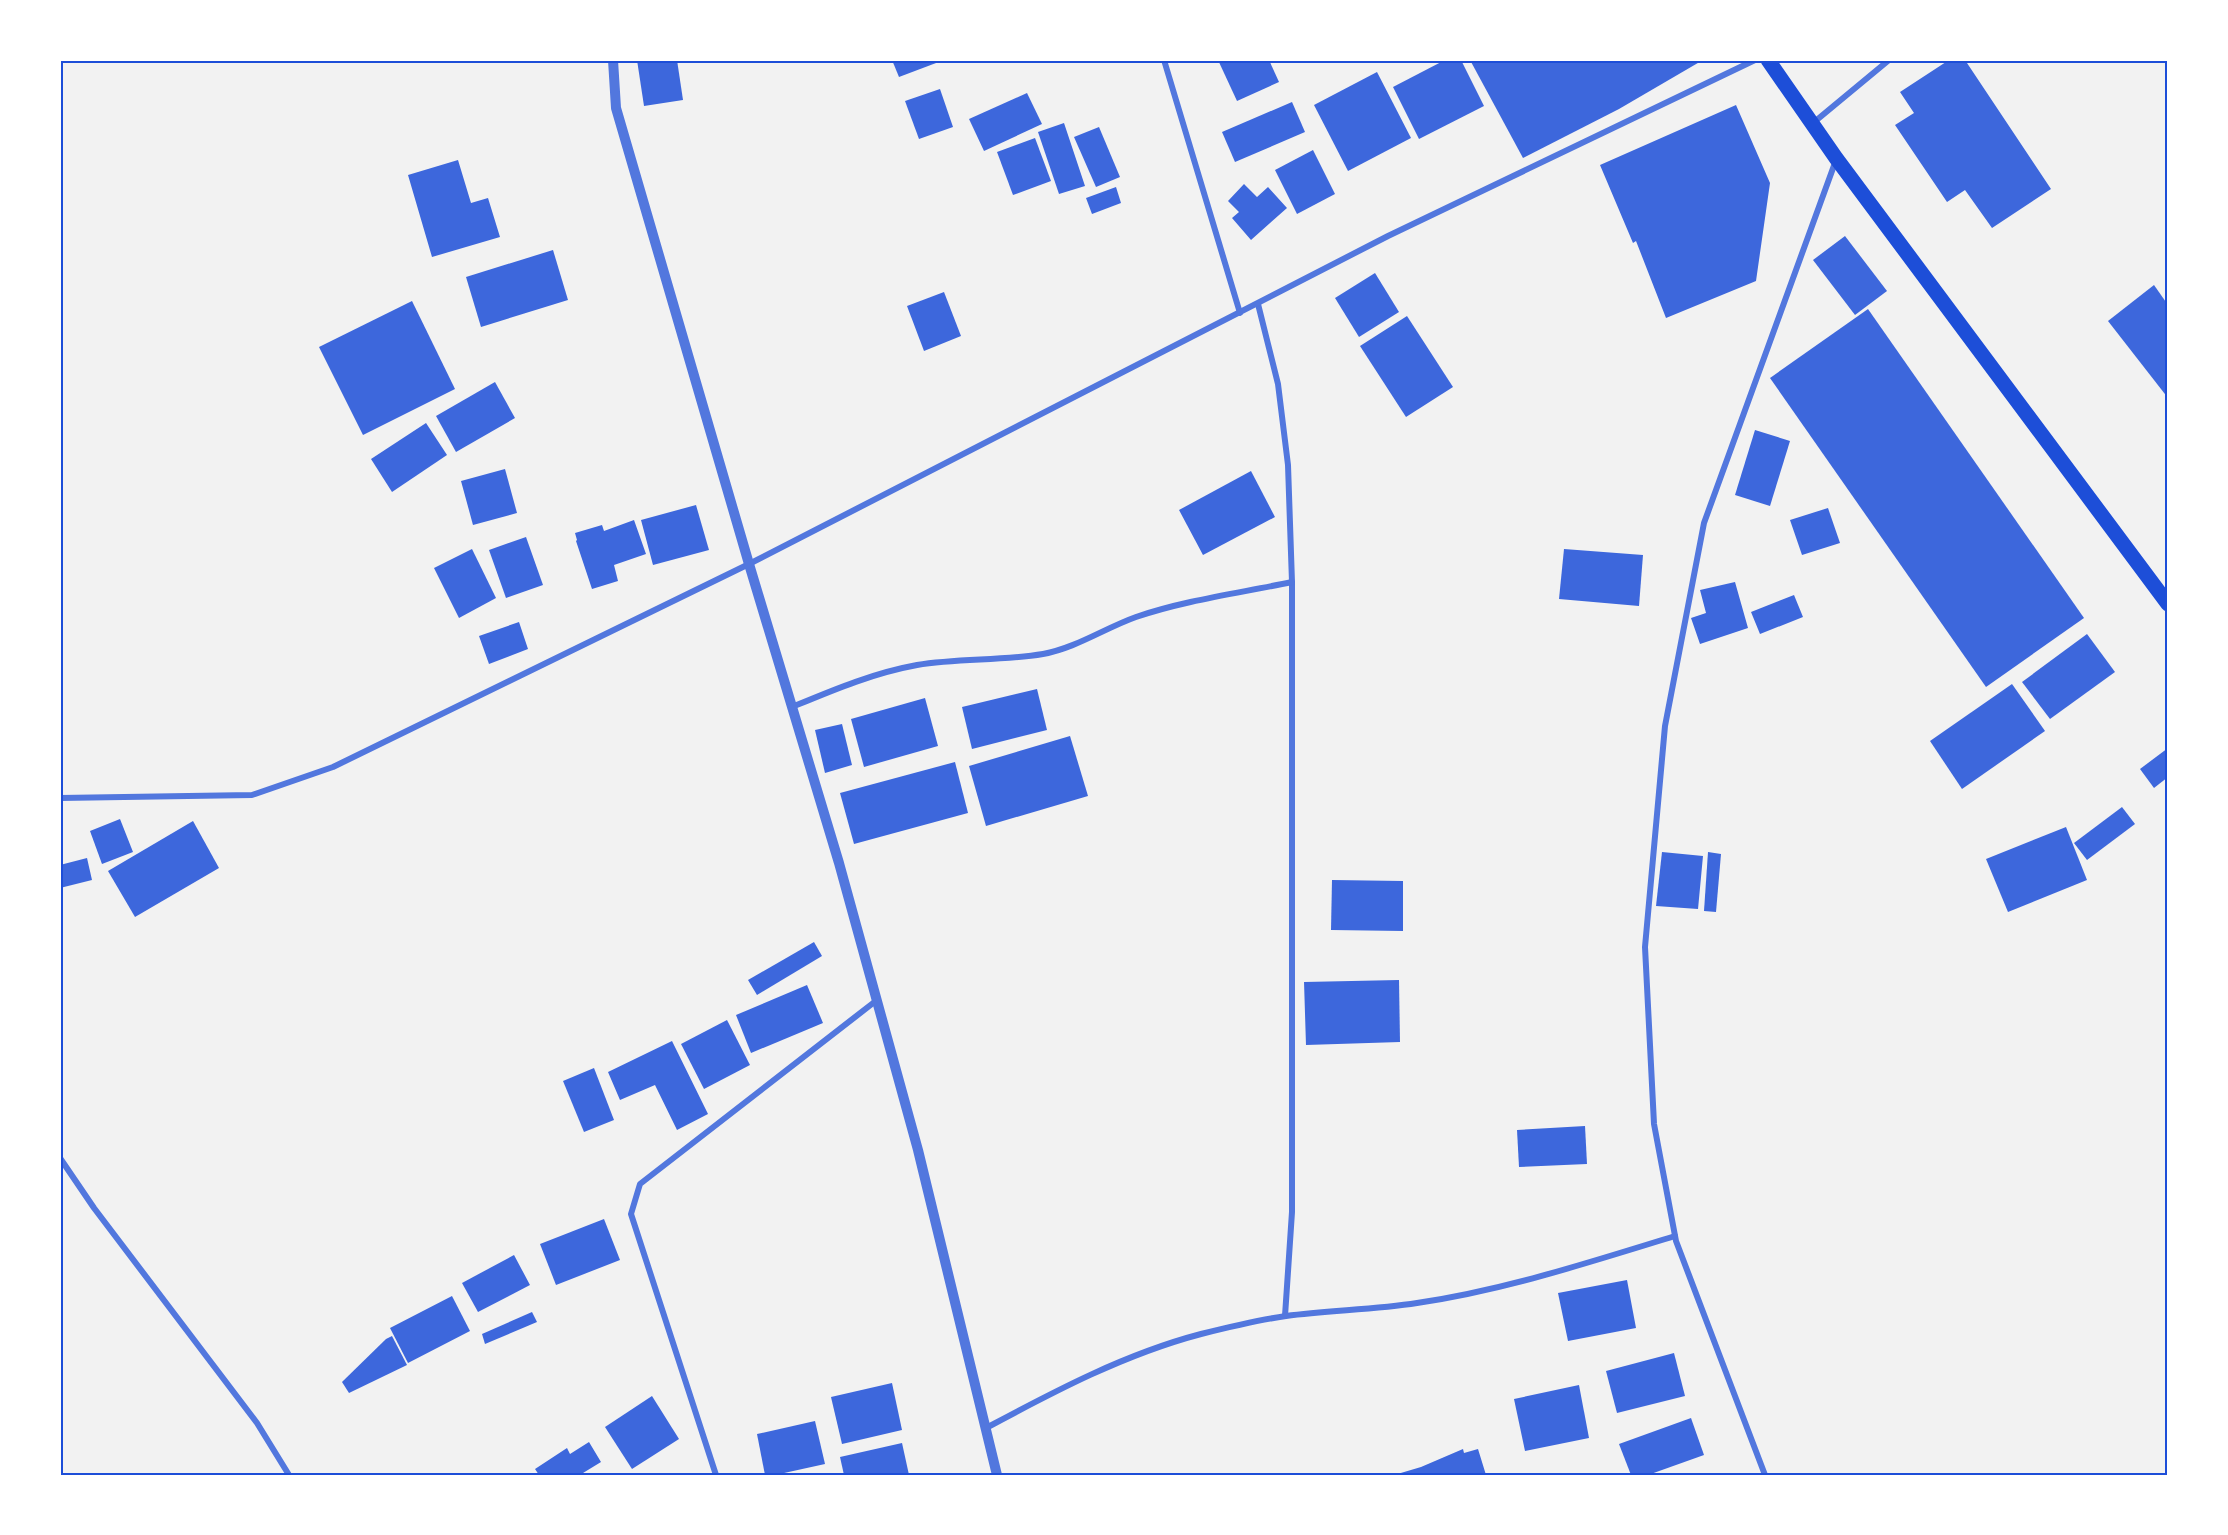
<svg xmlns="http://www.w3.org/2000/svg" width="2228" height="1535" viewBox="0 0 2228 1535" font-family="'IBM Plex Sans',sans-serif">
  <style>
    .building { fill: #3d67dc }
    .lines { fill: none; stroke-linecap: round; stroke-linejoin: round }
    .minor { stroke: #5277de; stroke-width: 6 }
    .tertiary { stroke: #5277de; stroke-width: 10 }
    .primary { stroke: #1d4ed8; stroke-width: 15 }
    .neatline { fill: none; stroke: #1d4ed8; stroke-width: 2 }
  </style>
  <rect width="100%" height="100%" fill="#f2f2f2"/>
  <g class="building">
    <polygon points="637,60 677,60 683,100 644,106"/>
    <polygon points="892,60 944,60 899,77"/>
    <polygon points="1218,60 1269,60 1279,82 1237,101"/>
    <polygon points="1445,60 1461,60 1484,106 1419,139 1393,87"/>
    <polygon points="1470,60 1703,60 1619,109 1523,158"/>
    <polygon points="1949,60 1965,60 2051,189 1992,228 1965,190 1947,202 1895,125 1914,113 1900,92"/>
    <polygon points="1377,72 1411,138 1348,171 1314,105"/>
    <polygon points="940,89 953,127 919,139 905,101"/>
    <polygon points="1027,93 1042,124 984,151 969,119"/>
    <polygon points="1292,102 1305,132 1235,162 1222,132"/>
    <polygon points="1736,105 1770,183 1756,281 1666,318 1636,241 1633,243 1600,165"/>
    <polygon points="1064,123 1085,186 1059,194 1038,132"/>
    <polygon points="1099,127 1120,177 1096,187 1074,137"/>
    <polygon points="1035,138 1051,181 1013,195 997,152"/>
    <polygon points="1313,150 1335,194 1297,214 1275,170"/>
    <polygon points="458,160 471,203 488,198 500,237 432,257 408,175"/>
    <polygon points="1244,184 1257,197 1268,187 1287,208 1251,240 1232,218 1239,212 1228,201"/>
    <polygon points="1116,187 1121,203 1092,214 1086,198"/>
    <polygon points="1845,236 1887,291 1855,315 1813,260"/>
    <polygon points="553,250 568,300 481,327 466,277"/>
    <polygon points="1375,273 1399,312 1359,337 1335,298"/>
    <polygon points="2154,285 2168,305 2168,398 2108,321"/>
    <polygon points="944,292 961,336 924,351 907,306"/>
    <polygon points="412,301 455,389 363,435 319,347"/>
    <polygon points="1868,309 2084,618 1986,687 1770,378"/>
    <polygon points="1407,316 1453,387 1406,417 1360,346"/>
    <polygon points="495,382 515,418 456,452 436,416"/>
    <polygon points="426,423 447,455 392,492 371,459"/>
    <polygon points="1755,430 1790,441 1770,506 1735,495"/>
    <polygon points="505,469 517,513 473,525 461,481"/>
    <polygon points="1251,471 1275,517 1203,555 1179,510"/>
    <polygon points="696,505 709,550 653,565 641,520"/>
    <polygon points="1828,508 1840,543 1802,555 1790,520"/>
    <polygon points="634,520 646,554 614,565 618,581 592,589 576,541 577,540 575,533 602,525 604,531"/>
    <polygon points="526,537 543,585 506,598 489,550"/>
    <polygon points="472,549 496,598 459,618 434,568"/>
    <polygon points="1564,549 1643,555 1639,606 1559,599"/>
    <polygon points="1735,582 1748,628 1700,644 1691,618 1706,613 1700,590"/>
    <polygon points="1794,595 1803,617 1760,634 1751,612"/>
    <polygon points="519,622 528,649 489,664 479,636"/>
    <polygon points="2087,634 2115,672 2050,719 2022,682"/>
    <polygon points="2012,684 2045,731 1962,789 1930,741"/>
    <polygon points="1037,689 1047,730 972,749 962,707"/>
    <polygon points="925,698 938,746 864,767 851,719"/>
    <polygon points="842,724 852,765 825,773 815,730"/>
    <polygon points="1070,736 1088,796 986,826 969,766"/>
    <polygon points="2168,748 2168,777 2154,788 2140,769"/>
    <polygon points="955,762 968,813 854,844 840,793"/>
    <polygon points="2122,807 2135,824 2087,860 2074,843"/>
    <polygon points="120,819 133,852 102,864 90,831"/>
    <polygon points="193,821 219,868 135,917 108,871"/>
    <polygon points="2066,827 2087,880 2008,912 1986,859"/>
    <polygon points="1662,852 1703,856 1698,909 1656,906"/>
    <polygon points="1708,852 1721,854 1716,912 1704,911"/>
    <polygon points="87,858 92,880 60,888 60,865"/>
    <polygon points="1332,880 1403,881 1403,931 1331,930"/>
    <polygon points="814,942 822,956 757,995 748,980"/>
    <polygon points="1399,980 1400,1042 1306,1045 1304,982"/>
    <polygon points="807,985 823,1023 751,1053 736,1015"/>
    <polygon points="727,1020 750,1065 704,1089 681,1044"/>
    <polygon points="672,1041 708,1114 677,1130 655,1085 620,1100 608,1072"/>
    <polygon points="594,1068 614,1120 584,1132 563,1081"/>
    <polygon points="1585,1126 1587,1164 1519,1167 1517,1130"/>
    <polygon points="604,1219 620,1260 556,1285 540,1244"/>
    <polygon points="514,1255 530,1285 478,1312 462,1283"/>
    <polygon points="1627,1280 1636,1328 1568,1341 1558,1293"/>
    <polygon points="452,1296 470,1331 408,1363 390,1328"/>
    <polygon points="532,1312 537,1322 485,1344 482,1334"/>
    <polygon points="392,1336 407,1365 349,1393 342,1382 386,1339"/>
    <polygon points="1674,1353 1685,1396 1617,1413 1606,1371"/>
    <polygon points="892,1383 902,1430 842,1444 831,1397"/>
    <polygon points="1579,1385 1589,1438 1525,1451 1514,1399"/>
    <polygon points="652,1396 679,1439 632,1469 605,1427"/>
    <polygon points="1691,1418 1704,1455 1648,1475 1631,1475 1619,1444"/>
    <polygon points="815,1421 825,1464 775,1475 765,1475 757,1434"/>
    <polygon points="589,1442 601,1462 583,1473 584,1475 539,1475 535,1469 567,1448 570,1454"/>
    <polygon points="902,1443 909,1475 844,1475 840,1457"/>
    <polygon points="1463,1449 1464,1453 1478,1449 1486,1475 1394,1475 1421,1467"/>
  </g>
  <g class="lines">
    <g class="minor">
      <polyline points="1164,60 1240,313"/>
      <polyline points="1813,123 1889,60"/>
      <polyline points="1258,304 1278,384 1288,465 1292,582 1292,1212 1285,1316"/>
      <path d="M792 707C833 690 873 673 917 665 959 658 1001 661 1043 654 1076 648 1105 628 1136 617 1186 600 1240 593 1292 582"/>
      <polyline points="60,798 252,795 333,767 749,564 1388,236 1755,60"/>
      <polyline points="60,1158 94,1208 257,1423 289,1475"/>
      <path d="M986 1428C1055 1391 1125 1354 1201 1334 1229 1327 1258 1320 1286 1316 1329 1310 1373 1310 1417 1303 1505 1290 1590 1262 1675 1236"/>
      <polyline points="716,1475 631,1214 640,1184 877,1000"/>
      <polyline points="1765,1475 1676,1241 1654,1124 1645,947 1665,726 1704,523 1836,160"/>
    </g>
    <polyline class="tertiary" points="613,60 616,108 749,564 839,863 918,1150 997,1475"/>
    <polyline class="primary" points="1768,60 1836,158 2168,604"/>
  </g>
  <rect width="2228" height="1535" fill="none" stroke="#ffffff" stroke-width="123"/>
  <rect x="62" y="62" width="2104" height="1412" class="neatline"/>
</svg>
